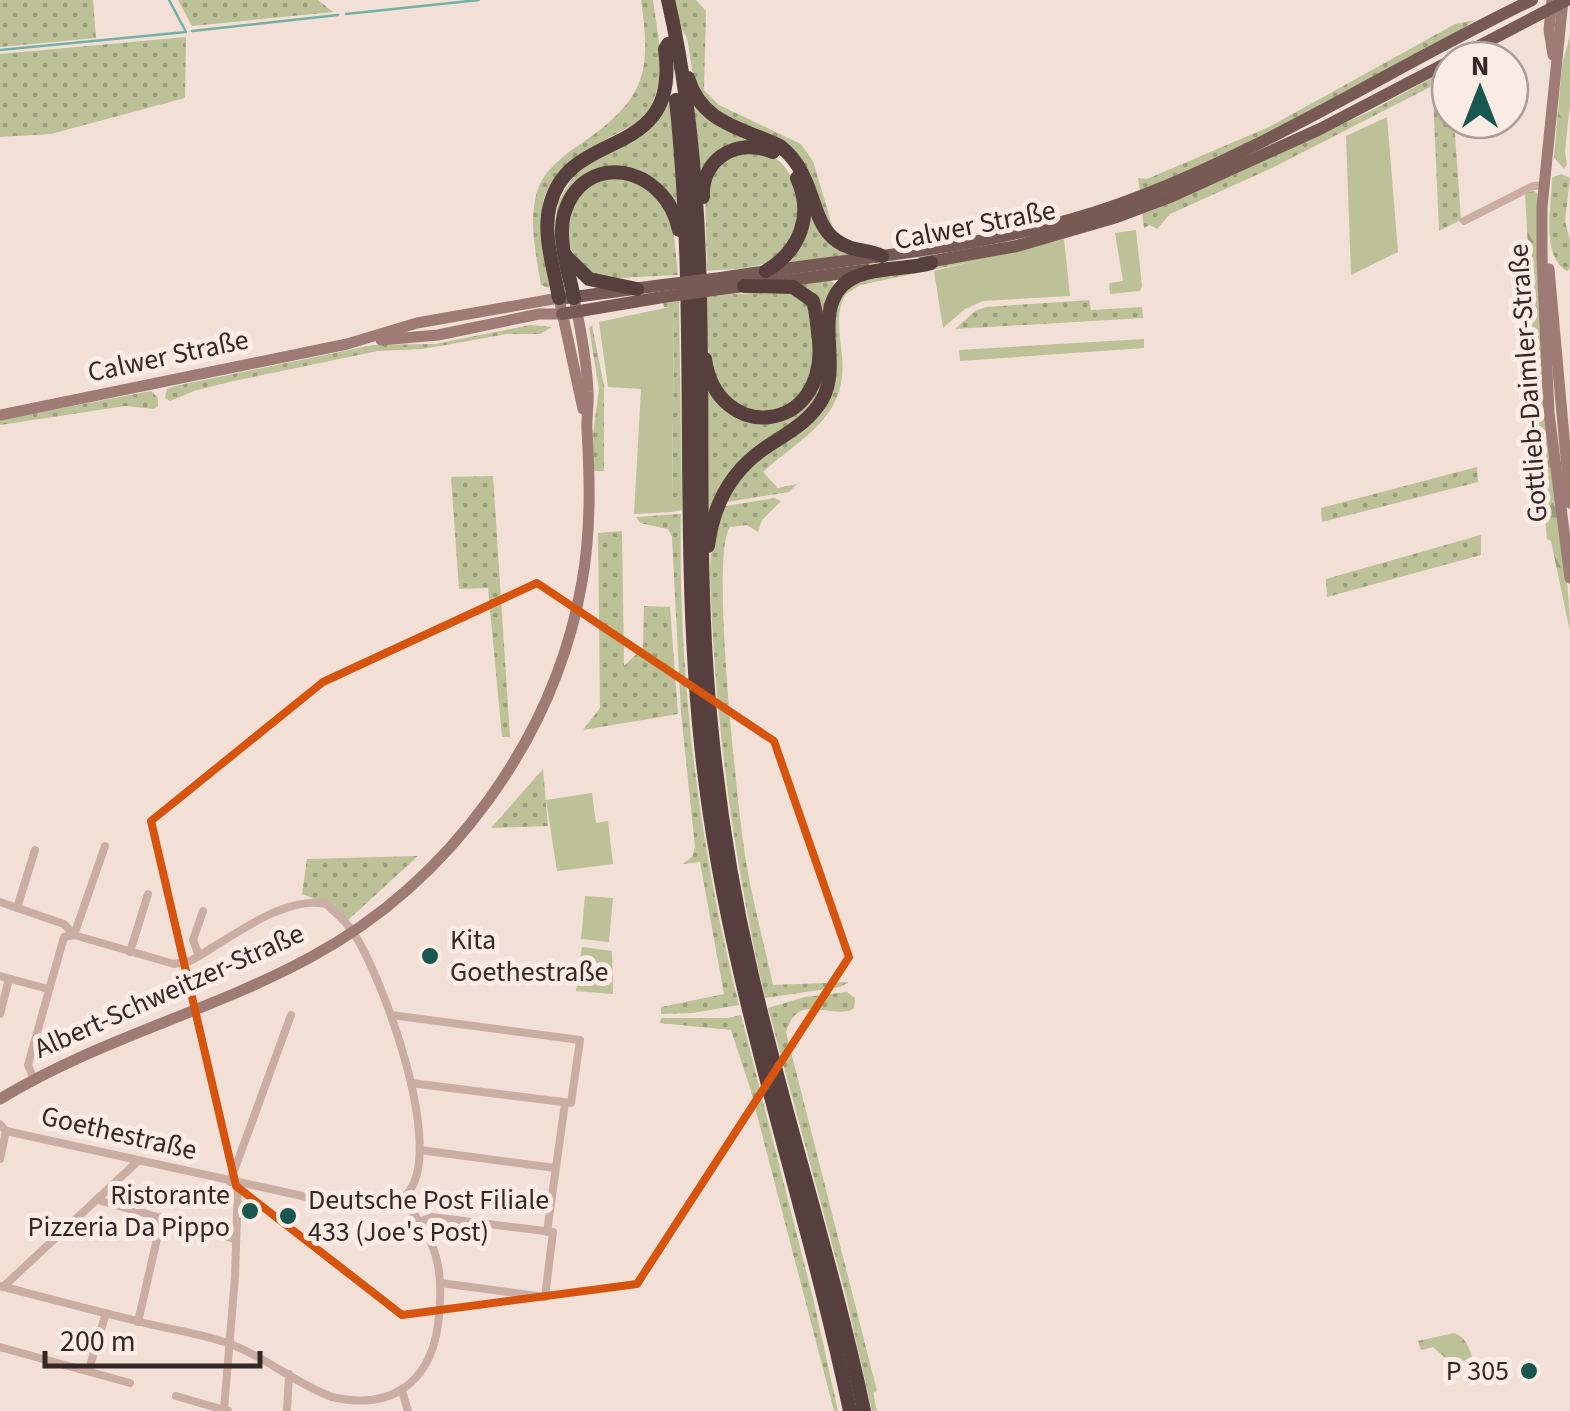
<svg xmlns="http://www.w3.org/2000/svg" width="1570" height="1411" viewBox="0 0 1570 1411" font-family="'Source Sans 3',sans-serif">
  <style>
    .grass { fill: url(#grass-dots) }
    .forest { fill: url(#forest-firs) }
    .green { fill: #bcc197 }
    .lines { fill: none; stroke-linecap: round; stroke-linejoin: round }
    .stream { stroke: #75b0a6; stroke-width: 2.5 }
    .street { stroke: #caada3; stroke-width: 8 }
    .secondary { stroke: #9e7b74; stroke-width: 11 }
    .primary { stroke: #785a55; stroke-width: 12 }
    .highway { stroke: #563f3c; stroke-width: 14 }
    .primary-bridge { stroke: #785a55; stroke-width: 12 }
    .marked { fill: none; stroke: #d6540e; stroke-width: 8; stroke-linejoin: round }
    .poi-dot { fill: #19584f; stroke: #faebe4; stroke-width: 4 }
    .labels { text-anchor: middle; dominant-baseline: central; stroke-width: 10; stroke-linejoin: round; paint-order: stroke }
    .street-label { font-size: 28px; fill: #352725; stroke: #faebe4 }
    .poi-label { font-size: 28px; fill: #352725; stroke: #faebe4; text-anchor: start }
  </style>
  <defs>
    <pattern id="grass-dots" width="8" height="8" patternUnits="userSpaceOnUse" patternTransform="scale(2.5)"><rect width="8" height="8" fill="#bcc197"/><path d="M2 2h.1M6 6h.1" fill="none" stroke="#9a9d7b" stroke-width="1.8" stroke-linecap="round"/></pattern>
    <pattern id="forest-firs" width="22" height="20" patternUnits="userSpaceOnUse" patternTransform="scale(2.5)"><rect width="22" height="20" fill="#bcc197"/><path d="M5 1l3.5 6h-7zM16 11l3.5 6h-7z" fill="#9a9d7b"/></pattern>
  </defs>
  <rect width="100%" height="100%" fill="#f2e0d7"/>
  <g class="grass">
    <polygon points="0,0 93,0 96,38 0,47"/>
    <polygon points="178,0 318,0 333,12 192,26"/>
    <path d="M641 0H653L663 70 648 117C615 136 547 163 543 205 541 230 548 259 550 284L549 288 541 285C536 254 527 217 539 186 547 168 565 154 582 143 644 100 652 74 641 0Z"/>
    <polygon points="674,0 696,0 706,11 704,90 719,105 801,144 813,161 832,225 829,227 810,172 798,155 723,119 695,88 687,38 678,24"/>
    <path d="M1475 20C1377 87 1250 146 1140 191L1138 178 1147 179 1269 127 1455 24Z"/>
    <polygon points="186,37 185,98 51,134 0,137 0,54"/>
    <polygon points="1450,68 1450,77 1432,86 1272,168 1170,214 1157,229 1150,225 1144,228 1142,213 1367,113"/>
    <polygon points="1450,81 1450,120 1454,120 1461,220 1439,231 1433,94"/>
    <polygon points="670,90 680,211 634,170 571,191 555,231 558,202 580,166 629,140"/>
    <path d="M692 101C699 107 705 117 714 122 737 136 765 138 786 154 811 174 806 207 823 231 831 242 845 246 852 255L791 262C796 250 805 240 807 226 815 179 776 122 724 149 714 154 708 163 701 170Z"/>
    <path d="M744 151C756 153 773 154 781 163 807 189 803 243 770 261 752 270 727 269 707 271L705 189 724 156Z"/>
    <path d="M1561 174 1570 178 1565 221 1570 241V269L1567 271C1540 256 1552 204 1552 178Z"/>
    <path d="M614 176 646 183 672 216 678 275 597 279C560 242 561 237 582 189Z"/>
    <path d="M1018 252 860 285 845 295C835 315 840 335 842 356 848 418 802 436 763 472L778 488 797 484 789 492 722 503 737 479 818 412 840 295 857 279Z"/>
    <polygon points="829,280 837,285 827,367 814,404 708,514 708,382 749,419 812,397 823,375 820,309 797,285"/>
    <path d="M799 293 813 313V381L782 410C772 410 759 412 750 410 701 401 708 334 707 297L732 294Z"/>
    <polygon points="1089,300 1091,310 1142,307 1143,318 955,329 975,311 986,307"/>
    <polygon points="679,301 682,510 672,512 674,307 664,307 663,303"/>
    <polygon points="530,325 552,327 540,334 507,334 423,349 378,351 229,382 194,391 170,401 165,398 167,389 175,386 373,345 435,344"/>
    <polygon points="592,325 604,386 604,471 594,471 593,434 599,389 589,328"/>
    <polygon points="151,391 158,398 158,406 154,409 125,406 0,425 0,420"/>
    <polygon points="1477,467 1478,482 1322,522 1321,508"/>
    <polygon points="493,476 510,737 502,737 488,588 459,589 451,477"/>
    <path d="M774 498 781 501 762 520 758 532 747 525 730 527C710 554 737 795 743 841 749 889 763 938 773 985L849 982 840 987 765 998C733 857 714 715 710 569L712 542 720 507Z"/>
    <path d="M681 514C678 678 699 846 739 1005L693 1013 661 1014V1007L724 994 700 862 683 864 692 857 695 847 681 713 672 537 668 529 640 523 636 517Z"/>
    <polygon points="622,531 624,666 643,648 644,606 670,607 678,714 583,730 600,708 598,533"/>
    <polygon points="1481,535 1481,555 1327,597 1326,579"/>
    <polygon points="543,769 548,826 491,828"/>
    <polygon points="418,856 347,921 328,904 302,894 307,859"/>
    <path d="M847 992 855 998 854 1008 849 1011C822 1016 798 994 786 1032L877 1391 873 1393 877 1411H872L846 1296 768 1008 805 997Z"/>
    <polygon points="741,1015 813,1298 838,1411 834,1411 750,1088 731,1030 660,1023 661,1018 728,1018"/>
  </g>
  <g class="forest">
    <polygon points="1570,35 1570,104 1565,151 1567,165 1564,169 1554,157 1562,65"/>
    <path d="M1534 191 1538 194C1538 288 1543 378 1553 471 1558 524 1570 579 1570 632L1551 541 1547 539 1540 469 1525 193Z"/>
    <path d="M1454 1333C1468 1337 1473 1357 1475 1370L1449 1361 1433 1347 1421 1350 1418 1341Z"/>
  </g>
  <g class="green">
    <polygon points="1387,117 1398,252 1351,275 1346,136"/>
    <polygon points="1136,230 1142,286 1140,291 1110,294 1109,283 1123,281 1115,233"/>
    <polygon points="1064,239 1070,296 983,301 965,309 943,328 934,271"/>
    <polygon points="674,306 672,512 634,514 641,389 608,387 599,322"/>
    <polygon points="1144,339 1144,348 960,361 959,350"/>
    <polygon points="592,793 596,823 608,821 613,864 557,871 546,800"/>
    <polygon points="585,896 613,898 609,942 581,939"/>
    <polygon points="582,947 612,951 613,994 576,991"/>
  </g>
  <g class="lines">
    <g class="stream">
      <polyline points="346,14 479,0"/>
      <polyline points="192,31 338,15"/>
      <polyline points="0,50 186,32 169,0"/>
    </g>
    <g class="street">
      <polyline points="1464,221 1533,186 1545,185"/>
      <path d="M0 902 64 924 74 935 174 964 190 961C227 941 284 894 326 904 336 913 346 921 353 932 382 976 447 1150 407 1194 395 1207 374 1208 357 1208L6 1131 0 1124"/>
      <polyline points="17,908 35,850"/>
      <polyline points="130,952 148,894"/>
      <polyline points="199,956 193,940 203,911"/>
      <polyline points="0,976 48,989"/>
      <polyline points="0,1014 9,979"/>
      <polyline points="391,1015 580,1040 571,1103 411,1083"/>
      <polyline points="34,1079 28,1065 64,937 74,935 105,846"/>
      <polyline points="420,1150 555,1168"/>
      <polyline points="0,1159 6,1131"/>
      <polyline points="230,1182 291,1015"/>
      <polyline points="98,1200 235,1239"/>
      <polyline points="422,1221 432,1217 553,1232 545,1297 440,1283"/>
      <polyline points="547,1232 565,1103"/>
      <path d="M0 1286C47 1298 94 1311 141 1322 170 1330 202 1333 230 1344 266 1357 296 1384 332 1397 392 1411 430 1382 438 1325 445 1272 438 1238 401 1199"/>
      <polyline points="3,1287 138,1161"/>
      <polyline points="138,1322 162,1217"/>
      <polyline points="0,1347 130,1383"/>
      <polyline points="89,1369 106,1313"/>
      <polyline points="403,1394 408,1411"/>
      <polyline points="176,1396 228,1411"/>
      <polyline points="224,1410 235,1277 238,1183"/>
      <polyline points="287,1411 289,1374"/>
    </g>
    <g class="secondary">
      <polyline points="1552,0 1549,30 1553,55"/>
      <polyline points="1563,0 1542,207 1542,258 1549,413 1570,578"/>
      <polyline points="1549,269 1570,503"/>
      <polyline points="381,340 438,335 539,314 562,314"/>
      <polyline points="0,415 347,344 417,323 559,298 583,409"/>
      <path d="M0 1099C98 1039 210 1012 311 957 450 882 555 738 582 582 591 531 590 481 587 430 586 418 589 405 588 392 587 363 581 331 575 302"/>
    </g>
    <g class="primary">
      <polyline points="922,263 1017,246 1117,217 1170,197 1320,129 1567,0"/>
      <path d="M721 278C853 257 990 250 1117 205 1263 153 1392 67 1532 0"/>
      <polyline points="721,289 867,270"/>
      <polyline points="567,298 663,285"/>
      <polyline points="562,314 663,297"/>
    </g>
    <g class="highway">
      <path d="M668 0C723 237 687 484 711 724 719 807 732 890 751 971 785 1119 833 1263 864 1411"/>
      <path d="M688 78C702 124 742 128 780 146 818 176 808 221 837 241 852 252 867 249 882 256"/>
      <path d="M676 100C700 323 677 548 704 771 730 990 805 1196 850 1411"/>
      <path d="M703 197C701 158 738 137 773 152"/>
      <polyline points="566,256 589,279 637,289"/>
      <path d="M766 271C800 251 814 215 797 178"/>
      <path d="M559 298C554 268 542 234 550 205 570 125 681 164 665 49L668 44"/>
      <path d="M574 298C569 273 557 239 564 214 583 149 665 164 679 230"/>
      <path d="M705 359C717 444 828 435 819 340 817 327 817 314 813 301L793 287 744 286"/>
      <path d="M708 546C713 506 731 471 765 448 787 433 810 422 823 398 841 363 814 315 842 286 862 265 905 271 931 263"/>
    </g>
    <g class="primary-bridge">
      <polyline points="663,285 721,278"/>
      <polyline points="663,297 721,289"/>
    </g>
  </g>
  <path class="marked" d="M537 583 774 741 849 957 637 1284 402 1315 236 1186 151 821 323 682Z"/>
  <g class="poi-dot">
    <circle cx="430" cy="956" r="10"/>
    <circle cx="250" cy="1211" r="10"/>
    <circle cx="288" cy="1216" r="10"/>
    <circle cx="1529" cy="1371" r="10"/>
  </g>
  <g class="labels">
    <g class="street-label">
      <text transform="translate(975 225) rotate(-11)">Calwer Straße</text>
      <text transform="translate(168 356) rotate(-12)">Calwer Straße</text>
      <text transform="translate(1528 383) rotate(-94)">Gottlieb-Daimler-Straße</text>
      <text transform="translate(169 991) rotate(-24)">Albert-Schweitzer-Straße</text>
      <text transform="translate(119 1133) rotate(13)">Goethestraße</text>
    </g>
    <g class="poi-label">
      <text x="450" y="940">Kita<tspan x="450" dy="32">Goethestraße</tspan></text>
      <text x="230" y="1195" text-anchor="end">Ristorante<tspan x="230" dy="32">Pizzeria Da Pippo</tspan></text>
      <text x="308" y="1200">Deutsche Post Filiale<tspan x="308" dy="32">433 (Joe's Post)</tspan></text>
      <text x="1509" y="1371" text-anchor="end">P 305</text>
    </g>
  </g>
  <g transform="translate(1480 90)"><circle r="48" fill="#faebe4" stroke="#ab9d98" stroke-width="2.5"/>
  <path d="M0-8L18 38L0 25L-18 38Z" fill="#19584f"/>
  <text y="-15" font-size="28" font-weight="bold" text-anchor="middle" fill="#352725">N</text>
  </g>
  <path d="M45 1351v15h215v-15" fill="none" stroke="#352725" stroke-width="5"/>
  <text x="60" y="1351" font-size="30" fill="#352725" stroke="#faebe4" stroke-width="8" paint-order="stroke">200 m</text>
</svg>
